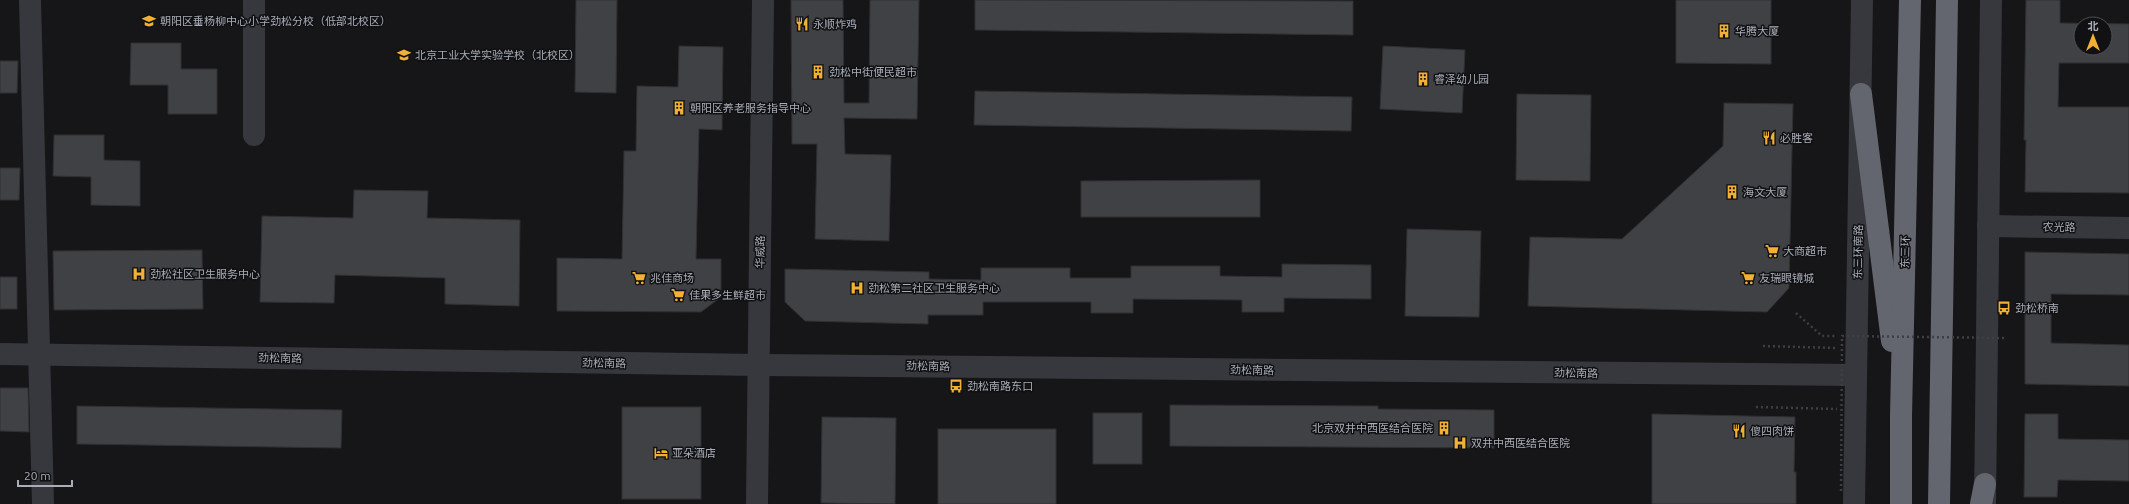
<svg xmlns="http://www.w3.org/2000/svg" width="2129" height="504" viewBox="0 0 2129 504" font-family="Ubuntu,'Noto Sans SC',sans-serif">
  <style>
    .building { fill: #404145; stroke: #303034; fill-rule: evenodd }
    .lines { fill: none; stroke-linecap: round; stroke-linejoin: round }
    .path { stroke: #3d3f44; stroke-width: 2.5; stroke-dasharray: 2 3; stroke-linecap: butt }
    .minor { stroke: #37383d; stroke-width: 22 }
    .highway { stroke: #63666e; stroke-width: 22 }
    .path-bridge { stroke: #3d3f44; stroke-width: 2.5; stroke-dasharray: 2 3; stroke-linecap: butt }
    .labels { text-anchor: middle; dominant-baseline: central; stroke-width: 3; stroke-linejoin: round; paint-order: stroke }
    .poi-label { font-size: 11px; fill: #a8adb8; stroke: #111113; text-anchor: start }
    .street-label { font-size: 11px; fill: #a8adb8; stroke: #111113 }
  </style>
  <rect width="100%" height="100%" fill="#161618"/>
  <g class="building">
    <polygon points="576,0 617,0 616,93 575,92"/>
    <polygon points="791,0 843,0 844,103 869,103 870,0 919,0 917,119 844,118 845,154 891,155 889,241 815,239 817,144 792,144"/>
    <polygon points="975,0 1353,1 1353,35 975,30"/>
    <polygon points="1676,0 1771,0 1771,64 1676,63"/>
    <path d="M2026 0H2060V23L2129 24V63H2059L2058 107H2129V193L2025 192 2026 140H2024ZM2081 24H2105V48H2081Z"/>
    <polygon points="131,43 181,43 181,69 217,69 217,114 168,114 168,85 130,85"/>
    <polygon points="679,46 723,47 722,130 699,129 696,259 721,259 721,297 701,312 557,311 557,258 622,259 624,151 636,151 637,86 678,87"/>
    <polygon points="1383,46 1465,50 1462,113 1380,109"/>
    <polygon points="0,61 18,61 17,93 0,93"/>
    <polygon points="975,91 1352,97 1351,131 974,125"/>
    <polygon points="1517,94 1591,95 1590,181 1516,180"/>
    <polygon points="1724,103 1793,104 1789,288 1767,312 1528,306 1530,237 1622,239 1723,146"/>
    <polygon points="54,135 104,135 104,160 140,161 140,206 91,205 91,177 53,176"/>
    <polygon points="0,168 20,168 19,200 0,200"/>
    <polygon points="1260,180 1260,217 1081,217 1081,181"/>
    <polygon points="354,190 428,191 427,218 520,220 519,306 445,304 445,278 335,275 334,303 260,302 262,216 353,218"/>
    <polygon points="1407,229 1481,231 1479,317 1405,316"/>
    <polygon points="202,250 203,309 54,310 53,251"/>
    <polygon points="2025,252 2129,254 2129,295 2051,294 2051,343 2129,345 2129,386 2025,384"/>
    <polygon points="1282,264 1371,265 1371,299 1284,298 1284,312 1242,312 1242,300 1133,299 1133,313 1091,313 1091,302 983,302 983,315 928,315 928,324 805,321 785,302 785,269 929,272 929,279 981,280 981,268 1070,268 1070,278 1131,278 1131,266 1220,266 1220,276 1282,277"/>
    <rect x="0" y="277" width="17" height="32"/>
    <polygon points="0,388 28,388 29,432 0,431"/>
    <polygon points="1170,405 1378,406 1378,409 1494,410 1494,448 1170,446"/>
    <polygon points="77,406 342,410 341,448 77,444"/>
    <rect x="622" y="407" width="79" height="92"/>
    <rect x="1093" y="413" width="49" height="51"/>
    <polygon points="1652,414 1795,417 1794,472 1796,472 1796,504 1652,504"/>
    <polygon points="2025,414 2058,414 2058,439 2129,440 2129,481 2058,480 2057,497 2024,497"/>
    <polygon points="822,417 896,418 895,504 821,503"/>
    <rect x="938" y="429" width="118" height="75"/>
  </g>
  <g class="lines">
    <g class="path">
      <polyline points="1796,313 1822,336 1837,336"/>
      <polyline points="1763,346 1837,348"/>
      <polyline points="1756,407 1837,409"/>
    </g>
    <g class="minor">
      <polyline points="30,0 43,504"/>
      <polyline points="254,135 254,0"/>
      <polyline points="1988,226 2129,228"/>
      <polyline points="0,354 759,365 1855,375"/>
      <polyline points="1985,503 1991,0"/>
      <polyline points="757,504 763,0"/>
      <polyline points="1854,504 1862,0"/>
    </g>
    <g class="highway">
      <polyline points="1861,94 1892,341"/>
      <polyline points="1901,504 1901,416 1910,0"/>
      <polyline points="1939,504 1947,0"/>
      <polyline points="1981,504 1985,484"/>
    </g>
    <polyline class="path-bridge" points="1841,491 1842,336 2006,338"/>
  </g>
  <defs>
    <g id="school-bare" transform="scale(1.08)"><path d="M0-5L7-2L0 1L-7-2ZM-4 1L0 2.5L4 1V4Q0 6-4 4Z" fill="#f2b134" stroke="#111113" stroke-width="2.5" paint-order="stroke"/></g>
    <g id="restaurant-bare" transform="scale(1.08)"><path d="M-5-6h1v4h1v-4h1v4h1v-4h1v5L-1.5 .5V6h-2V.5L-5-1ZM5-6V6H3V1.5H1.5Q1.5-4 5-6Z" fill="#f2b134" stroke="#111113" stroke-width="2.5" paint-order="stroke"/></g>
    <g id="building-bare" transform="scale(1.08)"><path d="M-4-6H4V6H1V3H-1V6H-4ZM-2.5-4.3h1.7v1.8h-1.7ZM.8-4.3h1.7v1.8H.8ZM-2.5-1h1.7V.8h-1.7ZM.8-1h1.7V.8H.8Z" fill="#f2b134" stroke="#111113" stroke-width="2.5" paint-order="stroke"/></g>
    <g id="supermarket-bare" transform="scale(1.08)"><path d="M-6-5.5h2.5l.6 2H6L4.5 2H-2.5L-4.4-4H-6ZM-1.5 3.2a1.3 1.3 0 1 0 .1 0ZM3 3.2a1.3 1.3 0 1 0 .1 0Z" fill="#f2b134" stroke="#111113" stroke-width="2.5" paint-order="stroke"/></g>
    <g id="hospital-bare" transform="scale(1.08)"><path d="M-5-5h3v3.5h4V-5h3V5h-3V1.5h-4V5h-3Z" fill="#f2b134" stroke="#111113" stroke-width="2.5" paint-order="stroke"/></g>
    <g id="bus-bare" transform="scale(1.08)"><path d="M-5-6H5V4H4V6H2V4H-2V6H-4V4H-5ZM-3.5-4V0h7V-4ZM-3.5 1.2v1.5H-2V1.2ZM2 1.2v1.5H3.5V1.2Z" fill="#f2b134" stroke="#111113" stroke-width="2.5" paint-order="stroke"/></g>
    <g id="hotel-bare" transform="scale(1.08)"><path d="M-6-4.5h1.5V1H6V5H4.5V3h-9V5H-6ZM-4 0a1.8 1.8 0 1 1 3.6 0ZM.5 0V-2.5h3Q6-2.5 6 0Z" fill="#f2b134" stroke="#111113" stroke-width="2.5" paint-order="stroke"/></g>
  </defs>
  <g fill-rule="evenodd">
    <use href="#school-bare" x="149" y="21"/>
    <use href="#restaurant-bare" x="802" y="24"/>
    <use href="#building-bare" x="1724" y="31"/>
    <use href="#school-bare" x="404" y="55"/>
    <use href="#building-bare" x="818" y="72"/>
    <use href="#building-bare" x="1423" y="79"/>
    <use href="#building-bare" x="679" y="108"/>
    <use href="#restaurant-bare" x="1769" y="138"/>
    <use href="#building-bare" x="1732" y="192"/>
    <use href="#supermarket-bare" x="1772" y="251"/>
    <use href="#hospital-bare" x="139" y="274"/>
    <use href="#supermarket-bare" x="639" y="278"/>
    <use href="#supermarket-bare" x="1748" y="278"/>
    <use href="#hospital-bare" x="857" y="288"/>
    <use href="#supermarket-bare" x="678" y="295"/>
    <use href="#bus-bare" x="2004" y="308"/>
    <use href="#bus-bare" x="956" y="386"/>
    <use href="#building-bare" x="1444" y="428"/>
    <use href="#restaurant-bare" x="1739" y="431"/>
    <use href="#hospital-bare" x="1460" y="443"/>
    <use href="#hotel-bare" x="661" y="453"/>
  </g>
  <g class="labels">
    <g class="poi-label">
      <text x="160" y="21">朝阳区垂杨柳中心小学劲松分校（低部北校区）</text>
      <text x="813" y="24">永顺炸鸡</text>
      <text x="1735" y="31">华腾大厦</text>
      <text x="415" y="55">北京工业大学实验学校（北校区）</text>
      <text x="829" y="72">劲松中街便民超市</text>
      <text x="1434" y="79">睿泽幼儿园</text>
      <text x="690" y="108">朝阳区养老服务指导中心</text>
      <text x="1780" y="138">必胜客</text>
      <text x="1743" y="192">海文大厦</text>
      <text x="1783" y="251">大商超市</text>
      <text x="150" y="274">劲松社区卫生服务中心</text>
      <text x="650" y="278">兆佳商场</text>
      <text x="1759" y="278">友瑞眼镜城</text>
      <text x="868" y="288">劲松第二社区卫生服务中心</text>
      <text x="689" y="295">佳果多生鲜超市</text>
      <text x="2015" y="308">劲松桥南</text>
      <text x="967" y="386">劲松南路东口</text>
      <text x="1433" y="428" text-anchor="end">北京双井中西医结合医院</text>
      <text x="1750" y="431">傻四肉饼</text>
      <text x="1471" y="443">双井中西医结合医院</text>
      <text x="672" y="453">亚朵酒店</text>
    </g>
    <g class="street-label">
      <text transform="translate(2059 227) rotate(1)">农光路</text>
      <text transform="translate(760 252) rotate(-89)">华威路</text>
      <text transform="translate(1858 252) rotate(-89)">东三环南路</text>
      <text transform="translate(1905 252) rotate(-89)">东三环</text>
      <text transform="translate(280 358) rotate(1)">劲松南路</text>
      <text transform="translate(604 363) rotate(1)">劲松南路</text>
      <text transform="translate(928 366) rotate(1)">劲松南路</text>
      <text transform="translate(1252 370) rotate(1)">劲松南路</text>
      <text transform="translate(1576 373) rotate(1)">劲松南路</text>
    </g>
  </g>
  <g transform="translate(2093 36)"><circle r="19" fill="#111113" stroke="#4d4f55"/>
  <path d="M0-3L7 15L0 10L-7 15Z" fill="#f2b134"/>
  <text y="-6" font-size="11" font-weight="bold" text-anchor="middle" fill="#a8adb8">北</text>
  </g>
  <path d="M18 480v6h54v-6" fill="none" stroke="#a8adb8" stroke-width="2"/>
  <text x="24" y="480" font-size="12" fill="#a8adb8" stroke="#111113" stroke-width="3" paint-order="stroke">20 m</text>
</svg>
